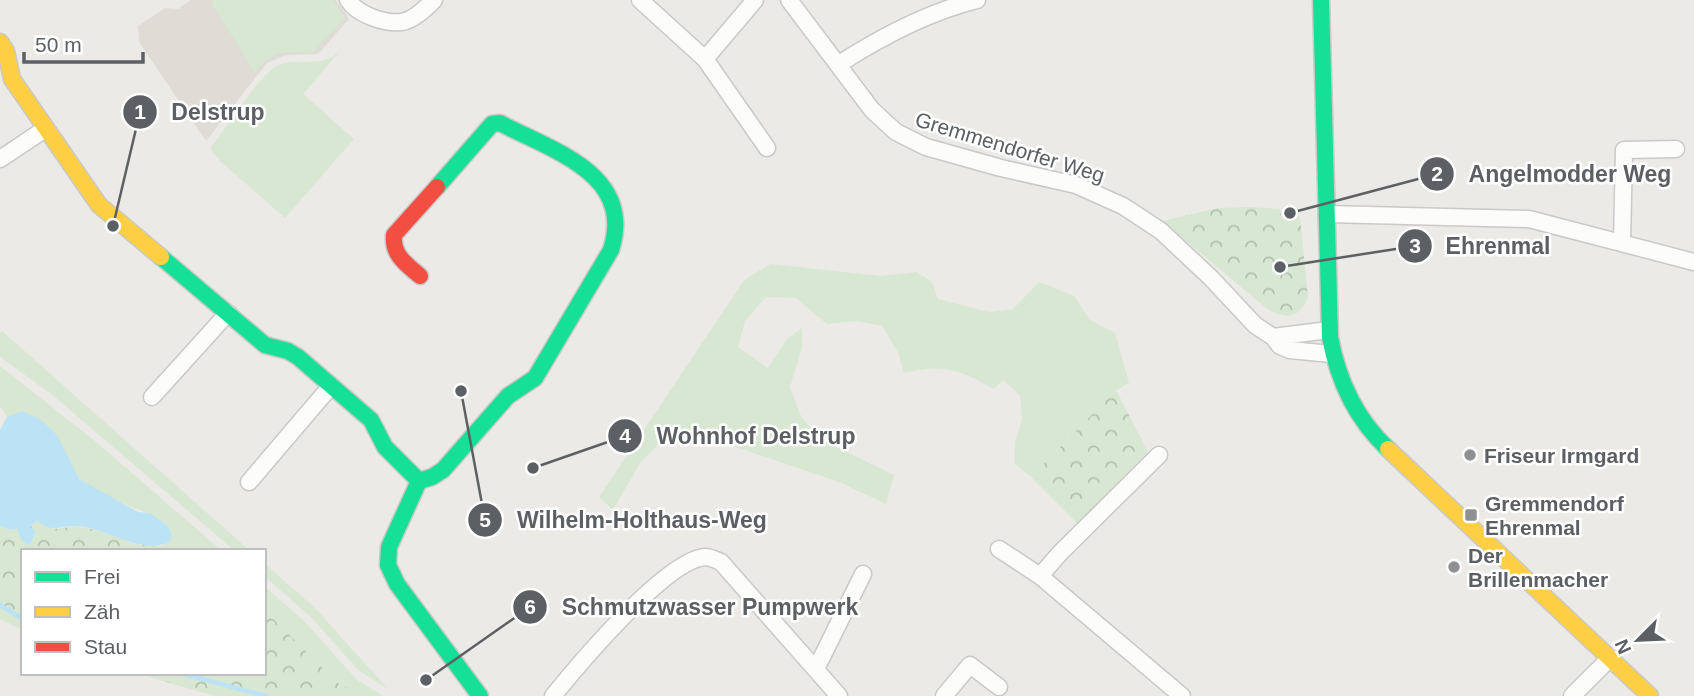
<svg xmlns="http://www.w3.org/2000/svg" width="1694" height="696" viewBox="0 0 1694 696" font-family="Arial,sans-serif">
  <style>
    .education { fill: #dfdcd6 }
    .green { fill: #d7e7d2 }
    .forest { fill: url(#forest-crowns) }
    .water { fill: #bce2f5 }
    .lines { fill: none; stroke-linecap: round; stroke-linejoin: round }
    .stream { stroke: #bce2f5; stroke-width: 4.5 }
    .street-casing { stroke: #c8c9c8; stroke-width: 19 }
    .fast-casing { stroke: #c8c9c8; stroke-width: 19 }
    .slow-casing { stroke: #c8c9c8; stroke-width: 19 }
    .jam-casing { stroke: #c8c9c8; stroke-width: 19 }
    .street { stroke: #fcfcfb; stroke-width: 16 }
    .fast { stroke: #16e098; stroke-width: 16 }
    .slow { stroke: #ffcf43; stroke-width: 16 }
    .jam { stroke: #f24e42; stroke-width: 16 }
    .poi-dot { fill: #8e9092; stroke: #fff; stroke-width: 2.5 }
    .labels { text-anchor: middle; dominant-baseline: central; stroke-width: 5; stroke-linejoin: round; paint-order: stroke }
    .street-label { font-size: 21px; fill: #5c6064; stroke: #fff }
    .poi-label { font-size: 21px; font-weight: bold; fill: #5c6064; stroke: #fff; text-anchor: start }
    .leader { fill: none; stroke: #5c6064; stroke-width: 2.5 }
    .callout-dot { fill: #5c6064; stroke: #fff; stroke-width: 2.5 }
    .mark-label { font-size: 21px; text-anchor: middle; font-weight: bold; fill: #fff }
    .callout-label { font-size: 23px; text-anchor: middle; font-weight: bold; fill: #5c6064; stroke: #fff; stroke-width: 5; stroke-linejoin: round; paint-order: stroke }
  </style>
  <defs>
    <pattern id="forest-crowns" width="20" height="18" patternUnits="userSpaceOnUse" patternTransform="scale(1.75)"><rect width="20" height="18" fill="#d7e7d2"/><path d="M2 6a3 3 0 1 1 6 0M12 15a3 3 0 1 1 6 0" fill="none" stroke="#b2bfae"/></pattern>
  </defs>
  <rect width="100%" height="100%" fill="#eceae6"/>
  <polygon class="education" points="191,0 336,0 349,19 318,54 286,55 267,63 206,141 139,42 138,26 165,8 178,9"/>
  <g class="green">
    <path d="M215 0H333L345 18 312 53C285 52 273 49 255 72L211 3Z"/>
    <path d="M341 50 303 94 354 139 285 218 220 161 210 148C225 130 259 76 275 67 297 54 319 72 341 50Z"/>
    <path d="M771 264 881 276 917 272 932 282 938 299 989 312 1013 309 1039 282 1074 296 1090 320 1115 333 1129 383 1116 390 1031 477 1015 464V443L1022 419 1020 395 1003 380 994 389C960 370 943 363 904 373L898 352 882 326 857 321 827 324 796 298 766 297 745 321 738 347 768 368 787 339 802 328V347L790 387 801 416 820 439 894 475 886 504 839 482 733 446 723 433 662 441 640 463 613 510 599 497 745 279Z"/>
    <polygon points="2,331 250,551 235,551 50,393 0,357 0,333"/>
    <path d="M0 366 95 441 222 551H168L162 546 170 542 150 513C137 511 85 487 77 476 55 442 64 431 22 411L7 417 0 406Z"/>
    <polygon points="264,563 315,608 388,689 358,670 312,618 264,576"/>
    <polygon points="264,586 305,622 357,680 383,696 365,696 339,684 264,610"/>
  </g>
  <g class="forest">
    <path d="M1252 207 1280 209 1282 219 1300 216 1308 297C1299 321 1283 319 1265 307L1162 221 1218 208Z"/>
    <polygon points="1116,390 1148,452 1078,524 1031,477"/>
    <polygon points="37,520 55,529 77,526 106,532 136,544 162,546 168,551 23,551 23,630 0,619 0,526 11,530 17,528 21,535"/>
    <polygon points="264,610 339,684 365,696 215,696 135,673 264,673"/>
  </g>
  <path class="water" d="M22 411 41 420 57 435 79 479 138 512 150 513 169 527 172 536 170 542C141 555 109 529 78 526 62 525 50 534 37 520L30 527 36 531 30 545 21 540 17 528 11 530 0 526V430L7 417Z"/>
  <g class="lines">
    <g class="stream">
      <polyline points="0,605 23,619"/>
      <polyline points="180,673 266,696"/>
    </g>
    <g class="street-casing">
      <g id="street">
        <path d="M348 0C358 15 385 24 402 22 414 20 426 8 434 0"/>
        <polyline points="640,0 705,59 767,148"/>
        <polyline points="789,0 872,110 896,132 926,147 1001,168 1076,185 1123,206 1161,231 1211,278 1255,325 1273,337 1280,346 1290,350 1331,354"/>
        <polyline points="705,59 755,0"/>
        <path d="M839 64C881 37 928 12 977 0"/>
        <polyline points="0,159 45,129"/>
        <polyline points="1327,214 1529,219 1694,262"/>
        <polyline points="1622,243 1624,150 1676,149"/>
        <polyline points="1273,337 1329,330"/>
        <polyline points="152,397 228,313"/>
        <polyline points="249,482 330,387"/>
        <polyline points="999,549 1040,576 1182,696"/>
        <polyline points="1040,576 1060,553 1159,455"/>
        <polyline points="816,669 863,574"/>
        <path d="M553 696C579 664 666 560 705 557 710 557 716 560 721 562L839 696"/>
        <polyline points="944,696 970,665 999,687"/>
        <polyline points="1572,696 1610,658"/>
      </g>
    </g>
    <g class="fast-casing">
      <g id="fast">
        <path d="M1321 0 1330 337C1338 381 1355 418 1388 449"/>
        <polyline points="161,257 265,345 288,351 298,357 371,420 385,447 419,481 389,547 388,565 397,584 480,696"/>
        <path d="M419 481 432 477 443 470 508 396 535 378 611 250C635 174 553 151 500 123L492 124 437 187"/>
      </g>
    </g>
    <g class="slow-casing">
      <g id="slow">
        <polyline points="0,42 6,51 12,79 99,205 161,257"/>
        <polyline points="1388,449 1650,696"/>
      </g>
    </g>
    <g class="jam-casing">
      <path id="jam" d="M420 276C406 264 392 255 394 235L437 187"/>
    </g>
    <use href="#street" class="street"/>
    <use href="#fast" class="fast"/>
    <use href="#slow" class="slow"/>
    <use href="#jam" class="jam"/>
  </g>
  <g class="poi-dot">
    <circle cx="1470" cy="455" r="7"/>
    <rect x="1464" y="508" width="14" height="14" rx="3.5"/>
    <circle cx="1454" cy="567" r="7"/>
  </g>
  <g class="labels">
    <g class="street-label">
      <text transform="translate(1010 147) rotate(17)">Gremmendorfer Weg</text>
    </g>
    <g class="poi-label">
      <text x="1484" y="455">Friseur Irmgard</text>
      <text x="1485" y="503">Gremmendorf<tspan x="1485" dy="24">Ehrenmal</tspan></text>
      <text x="1468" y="555">Der<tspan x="1468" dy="24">Brillenmacher</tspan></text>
    </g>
  </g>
  <path class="leader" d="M113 226L140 112M1290 213L1437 174M1280 267L1415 246M533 468L625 436M461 391L485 520M426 680L530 607"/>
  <g class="callout-dot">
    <circle cx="113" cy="226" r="7"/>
    <circle cx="1290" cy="213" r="7"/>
    <circle cx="1280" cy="267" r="7"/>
    <circle cx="533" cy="468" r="7"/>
    <circle cx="461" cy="391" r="7"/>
    <circle cx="426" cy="680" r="7"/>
    <circle cx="140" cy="112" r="18"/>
    <circle cx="1437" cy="174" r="18"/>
    <circle cx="1415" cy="246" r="18"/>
    <circle cx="625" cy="436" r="18"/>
    <circle cx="485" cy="520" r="18"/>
    <circle cx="530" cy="607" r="18"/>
  </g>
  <g class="mark-label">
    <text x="140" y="119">1</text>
    <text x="1437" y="181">2</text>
    <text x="1415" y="253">3</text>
    <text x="625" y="443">4</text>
    <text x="485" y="527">5</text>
    <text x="530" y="614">6</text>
  </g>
  <g class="callout-label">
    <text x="218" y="120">Delstrup</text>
    <text x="1570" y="182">Angelmodder Weg</text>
    <text x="1498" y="254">Ehrenmal</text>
    <text x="756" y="444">Wohnhof Delstrup</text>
    <text x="642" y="528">Wilhelm-Holthaus-Weg</text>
    <text x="710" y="615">Schmutzwasser Pumpwerk</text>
  </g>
  <rect x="21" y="549" width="245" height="126" fill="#ffffff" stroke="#bebfc1" stroke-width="2"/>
  <rect x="35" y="572" width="35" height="10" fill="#16e098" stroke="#bebfc1" stroke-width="2"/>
  <text x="84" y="584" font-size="21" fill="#5c6064">Frei</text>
  <rect x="35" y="607" width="35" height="10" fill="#ffcf43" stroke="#bebfc1" stroke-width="2"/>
  <text x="84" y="619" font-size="21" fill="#5c6064">Zäh</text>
  <rect x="35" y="642" width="35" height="10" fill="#f24e42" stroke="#bebfc1" stroke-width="2"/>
  <text x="84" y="654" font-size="21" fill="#5c6064">Stau</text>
  <g transform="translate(1638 640) rotate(246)" stroke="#ffffff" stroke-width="5" paint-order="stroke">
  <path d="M0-5L12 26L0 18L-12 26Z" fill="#5c6064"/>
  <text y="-10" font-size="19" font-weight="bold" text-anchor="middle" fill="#5c6064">N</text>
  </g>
  <path d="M24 52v10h119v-10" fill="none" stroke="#5c6064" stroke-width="3.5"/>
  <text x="35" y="52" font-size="21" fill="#5c6064" stroke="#ffffff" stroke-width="5" paint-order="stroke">50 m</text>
</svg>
